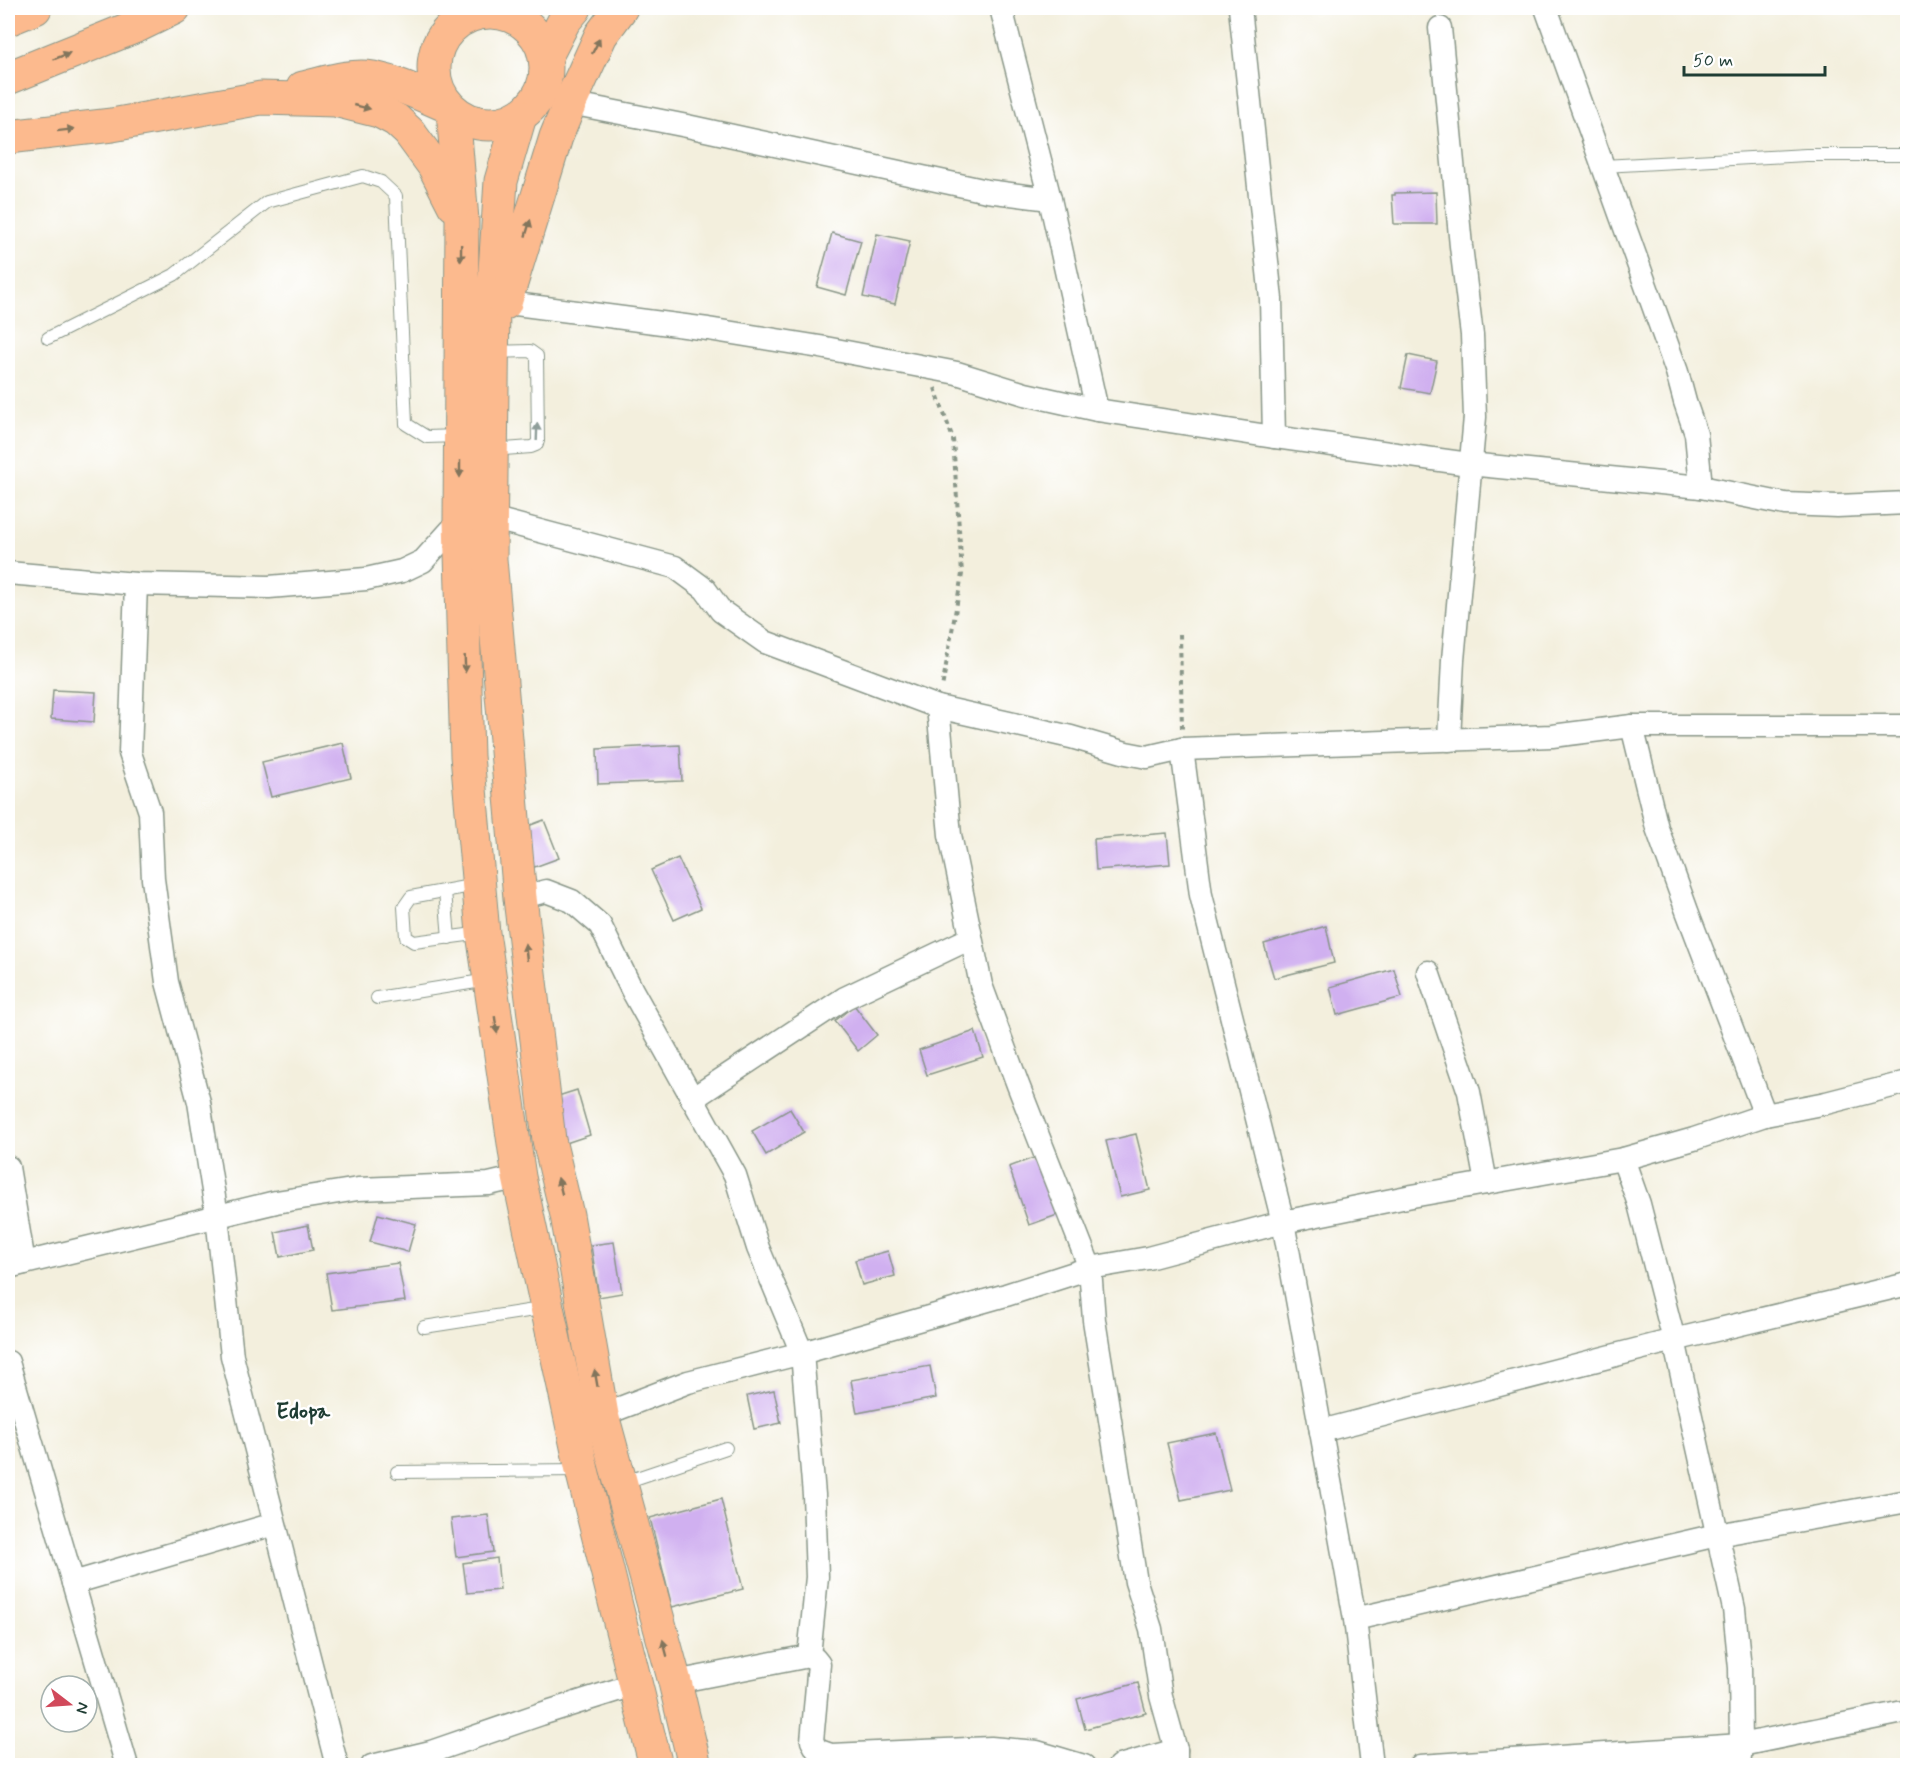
<svg xmlns="http://www.w3.org/2000/svg" width="1915" height="1773" viewBox="0 0 1915 1773" font-family="Mynerve,sans-serif">
  <style>
    .building { fill: #d0b0f0 }
    .lines { fill: none; stroke-linecap: round; stroke-linejoin: round }
    .lane-casing { stroke: #899688; stroke-width: 14 }
    .street-casing { stroke: #899688; stroke-width: 25 }
    .highway-casing { stroke: #899688; stroke-width: 35 }
    .path { stroke: #899688; stroke-width: 4; stroke-dasharray: 4.5 4.5; stroke-linecap: butt }
    .lane { stroke: #fff; stroke-width: 12 }
    .street { stroke: #fff; stroke-width: 22 }
    .highway { stroke: #fcba8e; stroke-width: 33 }
    .oneway { fill: #82755c }
    .oneway2 { fill: #8f9e9a }
    .labels { text-anchor: middle; dominant-baseline: central; stroke-width: 5; stroke-linejoin: round; paint-order: stroke }
    .quarter-label { font-size: 22px; font-weight: bold; fill: #1f3d34; stroke: #fff }
  </style>
  <rect width="100%" height="100%" fill="#fff"/>
  <filter id="ink" filterUnits="userSpaceOnUse"><feTurbulence type="fractalNoise" baseFrequency=".0167" numOctaves="2"/><feDisplacementMap in="SourceGraphic" scale="12" xChannelSelector="R" yChannelSelector="G"/><feConvolveMatrix kernelMatrix="1 2 1 2 8 2 1 2 1" color-interpolation-filters="sRGB"/></filter>
  <filter id="wash" filterUnits="userSpaceOnUse"><feTurbulence type="fractalNoise" baseFrequency=".008" numOctaves="4" result="noise"/><feDisplacementMap in="SourceGraphic" scale="24" xChannelSelector="R" yChannelSelector="G"/><feGaussianBlur stdDeviation="1.35" result="paint"/><feColorMatrix in="noise" values="0 0 0 0 0 0 0 0 0 0 0 0 0 0 0 0 0 1.4 0 .05"/><feComposite in="paint" operator="in"/></filter>
  <g filter="url(#wash)">
    <rect width="100%" height="100%" fill="#f3efdd"/>
    <g id="blocks">
      <g class="building">
        <polygon points="1436,192 1437,224 1394,224 1392,195 1395,195 1395,193"/>
        <polygon points="832,233 861,241 846,295 817,287"/>
        <polygon points="877,234 910,241 895,304 863,297"/>
        <polygon points="1408,355 1437,361 1430,393 1401,388"/>
        <polygon points="53,690 96,692 94,722 51,719"/>
        <polygon points="343,743 351,778 271,797 262,762"/>
        <polygon points="680,745 682,781 598,784 597,749"/>
        <polygon points="544,820 559,858 529,869 515,831"/>
        <polygon points="1167,833 1170,864 1096,870 1094,839"/>
        <polygon points="678,858 701,908 674,920 651,870"/>
        <polygon points="1326,926 1334,963 1274,978 1264,944"/>
        <polygon points="1394,969 1402,997 1337,1015 1330,987"/>
        <polygon points="854,1005 877,1035 858,1051 835,1021"/>
        <polygon points="975,1031 983,1057 927,1075 919,1050"/>
        <polygon points="577,1090 590,1135 566,1143 552,1098"/>
        <polygon points="790,1109 804,1132 766,1155 752,1131"/>
        <polygon points="1136,1134 1150,1190 1120,1197 1106,1141"/>
        <polygon points="1044,1154 1063,1213 1029,1225 1009,1167"/>
        <polygon points="378,1214 416,1224 408,1252 370,1242"/>
        <polygon points="308,1225 313,1250 280,1257 275,1232"/>
        <polygon points="614,1242 622,1293 599,1297 591,1245"/>
        <polygon points="888,1251 895,1276 862,1285 855,1260"/>
        <polygon points="398,1263 405,1301 332,1310 326,1273"/>
        <polygon points="930,1366 936,1398 857,1413 851,1380"/>
        <polygon points="774,1390 781,1423 754,1429 747,1396"/>
        <polygon points="1216,1433 1230,1490 1181,1500 1167,1443"/>
        <polygon points="721,1499 743,1589 672,1607 650,1518"/>
        <polygon points="488,1515 493,1552 456,1557 451,1519"/>
        <polygon points="497,1558 500,1590 467,1593 463,1563"/>
        <polygon points="1138,1683 1146,1713 1085,1729 1077,1699"/>
      </g>
    </g>
  </g>
  <g filter="url(#ink)">
    <use href="#blocks" fill-opacity="0" stroke="#899688" stroke-width="1.5"/>
    <g class="lines">
      <g class="lane-casing">
        <g id="lane">
          <polyline points="1603,166 1806,155 1908,155"/>
          <polyline points="48,338 174,275 267,202 363,176 381,182 396,196 406,424 427,437 458,436"/>
          <polyline points="492,450 531,447 536,445 538,441 537,356 530,351 494,352"/>
          <polyline points="476,885 411,897 404,907 406,937 414,942 482,933"/>
          <polyline points="445,891 449,938"/>
          <polyline points="377,998 488,980"/>
          <polyline points="424,1327 547,1308"/>
          <polyline points="397,1472 581,1470"/>
          <polyline points="622,1483 726,1448"/>
        </g>
      </g>
      <g class="street-casing">
        <g id="street">
          <polyline points="1001,8 1050,199 1097,410"/>
          <polyline points="1240,8 1271,299 1274,437"/>
          <polyline points="1546,8 1677,372 1685,402 1696,434 1701,487"/>
          <polyline points="1440,28 1461,246 1472,335 1475,417 1453,660 1449,740"/>
          <polyline points="570,103 687,126 987,191 1050,199"/>
          <polyline points="493,301 708,329 820,347 957,373 1025,394 1097,410 1274,437 1469,464 1701,487 1785,504 1837,506 1908,503"/>
          <polyline points="491,518 675,567 705,589 721,611 765,642 938,707 1071,737 1126,753 1147,757 1182,749 1552,736 1632,726 1908,726"/>
          <polyline points="8,573 136,584 269,587 366,579 402,571 423,561 460,520"/>
          <polyline points="136,584 130,753 150,812 153,879 167,982 199,1102 217,1216 232,1356 337,1766"/>
          <polyline points="938,707 950,835 981,985 1018,1085 1090,1268 1094,1320 1136,1582 1151,1629 1161,1696 1176,1750 1176,1766"/>
          <polyline points="1632,726 1657,828 1687,911 1765,1115"/>
          <polyline points="1182,749 1201,895 1283,1222 1355,1619 1372,1766"/>
          <polyline points="520,898 546,891 572,901 600,925 632,990 735,1175 758,1248 802,1353 814,1495 817,1577 809,1656"/>
          <polyline points="1428,972 1469,1092 1486,1183"/>
          <polyline points="692,1099 845,998 971,938"/>
          <polyline points="1623,1159 1639,1204 1674,1340 1734,1609 1740,1668 1741,1745 1908,1711"/>
          <polyline points="8,1167 24,1263"/>
          <polyline points="8,1267 276,1202 358,1189 489,1184 519,1177"/>
          <polyline points="8,1362 127,1766"/>
          <polyline points="602,1415 688,1382 802,1353 1006,1295 1090,1268 1148,1258 1283,1222 1412,1196 1623,1159 1694,1139 1765,1115 1826,1103 1908,1082"/>
          <polyline points="1321,1431 1674,1340 1908,1284"/>
          <polyline points="73,1583 274,1524"/>
          <polyline points="1355,1619 1717,1535 1908,1501"/>
          <polyline points="675,1682 809,1656 815,1659 819,1664 812,1741 817,1750 831,1755 991,1748 1037,1752 1084,1766"/>
          <polyline points="372,1766 431,1752 541,1714 636,1684"/>
          <polyline points="1119,1766 1176,1750"/>
          <polyline points="1420,1766 1741,1745 1739,1766"/>
        </g>
      </g>
      <g class="highway-casing">
        <g id="highway">
          <circle cx="490" cy="68" r="56"/>
          <polyline points="8,19 35,8"/>
          <polyline points="545,58 564,21 575,8"/>
          <polyline points="8,78 139,25 174,8"/>
          <path d="M303 88C325 83 351 74 373 78 399 83 424 96 448 106"/>
          <polyline points="453,111 462,220 460,520 467,756 483,933 519,1177 582,1470 656,1766"/>
          <polyline points="520,116 501,181 493,301 490,559 520,898 549,1140 567,1215 602,1415 675,1682 695,1766"/>
          <polyline points="8,137 112,125 261,98 335,100 379,111 396,120 409,132 434,166 454,205"/>
          <polyline points="505,303 556,137 570,103 601,35 621,8"/>
        </g>
      </g>
      <g class="path">
        <polyline points="935,388 953,439 962,574 942,688"/>
        <polyline points="1180,634 1182,729"/>
      </g>
      <use href="#lane" class="lane"/>
      <use href="#street" class="street"/>
      <use href="#highway" class="highway"/>
    </g>
    <defs><path id="oneway-solid" d="M-6-.8H1V-3.2L6.5 0L1 3.2V.8H-6Z" transform="scale(1.5)"/></defs>
    <g class="oneway">
      <use href="#oneway-solid" transform="translate(596 46) rotate(-63)"/>
      <use href="#oneway-solid" transform="translate(62 56) rotate(-22)"/>
      <use href="#oneway-solid" transform="translate(362 107) rotate(14)"/>
      <use href="#oneway-solid" transform="translate(66 130) rotate(-7)"/>
      <use href="#oneway-solid" transform="translate(528 228) rotate(-73)"/>
      <use href="#oneway-solid" transform="translate(461 253) rotate(91)"/>
      <use href="#oneway-solid" transform="translate(460 469) rotate(90)"/>
      <use href="#oneway-solid" transform="translate(465 664) rotate(88)"/>
      <use href="#oneway-solid" transform="translate(526 952) rotate(-97)"/>
      <use href="#oneway-solid" transform="translate(496 1025) rotate(82)"/>
      <use href="#oneway-solid" transform="translate(560 1186) rotate(-104)"/>
      <use href="#oneway-solid" transform="translate(596 1378) rotate(-100)"/>
      <use href="#oneway-solid" transform="translate(665 1648) rotate(-105)"/>
    </g>
    <use class="oneway2" href="#oneway-solid" transform="translate(537 432) rotate(-88)"/>
  </g>
  <g class="labels">
    <g class="quarter-label">
      <text x="303" y="1412">Edopa</text>
    </g>
  </g>
  <rect width="1915" height="1773" fill="none" stroke="#fff" stroke-width="30"/>
  <g transform="translate(69 1704) rotate(107)"><circle r="28" fill="#ffffff" stroke="#a5b1ae" stroke-width="1.5"/>
  <path d="M0-4.5L10 22L0 15L-10 22Z" fill="#d1495b"/>
  <text y="-9" font-size="16" font-weight="bold" text-anchor="middle" fill="#1f3d34">N</text>
  </g>
  <path d="M1684 66v9h141v-9" fill="none" stroke="#1f3d34" stroke-width="3"/>
  <text x="1693" y="66" font-size="18" fill="#1f3d34" stroke="#ffffff" stroke-width="4.5" paint-order="stroke">50 m</text>
</svg>
